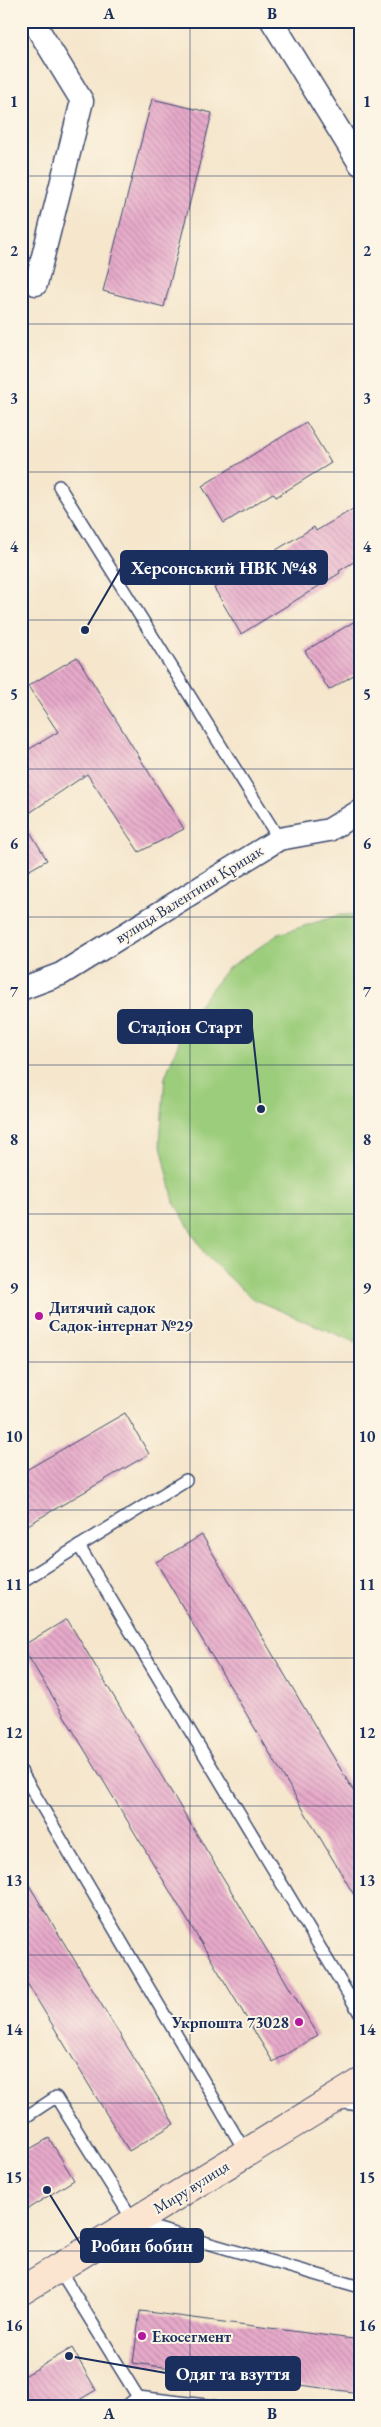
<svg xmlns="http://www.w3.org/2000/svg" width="381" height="2427" viewBox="0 0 381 2427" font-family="'EB Garamond',serif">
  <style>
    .garden { fill: #9ccd7b; stroke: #5c7e6c }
    .building { fill: url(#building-back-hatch) }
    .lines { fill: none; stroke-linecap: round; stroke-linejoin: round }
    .lane-casing { stroke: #3c4a6e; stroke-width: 14 }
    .street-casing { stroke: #3c4a6e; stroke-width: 25 }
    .secondary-casing { stroke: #3c4a6e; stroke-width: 30 }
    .lane { stroke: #fff; stroke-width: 11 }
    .street { stroke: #fff; stroke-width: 22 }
    .secondary { stroke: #fce5d0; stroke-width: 28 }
    .grid { fill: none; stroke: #1b2f5e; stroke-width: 1; stroke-opacity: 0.55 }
    .poi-dot { fill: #b5179e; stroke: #fcf5e5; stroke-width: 2 }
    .labels { text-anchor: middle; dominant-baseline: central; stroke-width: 4; stroke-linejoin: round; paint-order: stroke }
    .street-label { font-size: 16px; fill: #1b2f5e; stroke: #fcf5e5 }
    .poi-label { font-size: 16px; font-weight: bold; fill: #1b2f5e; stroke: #fcf5e5; text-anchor: start }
    .leader { fill: none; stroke: #1b2f5e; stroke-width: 2 }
    .callout-dot { fill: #1b2f5e; stroke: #fcf5e5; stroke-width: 2 }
    .callout { fill: #1b2f5e; stroke: #1b2f5e; stroke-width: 2 }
    .callout-label { font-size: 18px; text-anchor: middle; font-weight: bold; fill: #fff }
    .neatline { fill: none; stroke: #1b2f5e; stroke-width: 2 }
    .grid-label { font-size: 16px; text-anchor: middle; font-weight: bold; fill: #1b2f5e }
  </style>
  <defs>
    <pattern id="building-back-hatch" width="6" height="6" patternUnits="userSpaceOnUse" patternTransform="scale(1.25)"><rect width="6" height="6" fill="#e8aaca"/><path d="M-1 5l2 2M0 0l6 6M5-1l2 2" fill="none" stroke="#bb8ba7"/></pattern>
  </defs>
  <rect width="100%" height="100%" fill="#fcf5e5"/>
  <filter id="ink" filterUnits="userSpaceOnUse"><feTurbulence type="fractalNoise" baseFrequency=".02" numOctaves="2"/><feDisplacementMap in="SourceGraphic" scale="10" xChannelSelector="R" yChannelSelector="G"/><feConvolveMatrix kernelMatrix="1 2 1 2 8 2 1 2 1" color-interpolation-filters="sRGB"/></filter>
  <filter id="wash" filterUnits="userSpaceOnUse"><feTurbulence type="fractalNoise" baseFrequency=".0096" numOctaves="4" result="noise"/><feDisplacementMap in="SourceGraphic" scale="20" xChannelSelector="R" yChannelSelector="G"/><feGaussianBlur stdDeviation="1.12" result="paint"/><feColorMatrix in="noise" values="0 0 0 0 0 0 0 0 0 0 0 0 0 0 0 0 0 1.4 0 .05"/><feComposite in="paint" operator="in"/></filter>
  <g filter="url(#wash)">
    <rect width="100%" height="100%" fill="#f5e6cc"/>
    <polygon class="garden" points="339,915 360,915 360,1344 253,1299 206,1256 174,1202 160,1141 165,1077 188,1019 227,969 279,934"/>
    <g id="blocks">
      <g class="building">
        <polygon points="152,99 212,113 164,307 103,291"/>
        <polygon points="306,422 331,463 276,497 273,493 224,523 202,486"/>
        <polygon points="353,509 360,520 360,558 339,571 340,573 241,634 214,588 314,527 316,531"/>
        <polygon points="360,618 360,671 329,690 305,651"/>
        <polygon points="77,657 184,829 139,852 87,774 22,818 47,860 21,875 21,754 58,732 28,686"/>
        <polygon points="125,1413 149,1454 21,1529 21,1473"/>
        <polygon points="202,1535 360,1802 360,1905 156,1562"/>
        <polygon points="67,1619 318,2035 273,2062 22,1646"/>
        <polygon points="21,1872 174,2124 129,2151 21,1973"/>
        <polygon points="49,2138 74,2180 21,2213 21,2154"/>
        <polygon points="140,2311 360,2340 360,2393 133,2363"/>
        <polygon points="72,2348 96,2390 69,2406 21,2406 21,2378"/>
      </g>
    </g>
  </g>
  <g filter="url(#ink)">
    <use href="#blocks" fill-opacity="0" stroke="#3c4a6e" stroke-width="1"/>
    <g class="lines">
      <g class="lane-casing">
        <g id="lane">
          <polyline points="59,486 279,839"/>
          <polyline points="79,1546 360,2014"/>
          <polyline points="21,1582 186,1480"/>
          <polyline points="21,1771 246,2153"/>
          <polyline points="336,2102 360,2105"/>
          <polyline points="21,2120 56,2097 134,2222 360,2287"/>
          <polyline points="59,2269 138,2397 126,2406"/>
          <polyline points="138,2397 214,2406"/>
        </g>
      </g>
      <g class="street-casing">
        <g id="street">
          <polyline points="33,21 82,101 36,284"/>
          <polyline points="272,21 360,164"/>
          <polyline points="21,989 61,974 279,839 329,830 360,811"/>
        </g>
      </g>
      <g class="secondary-casing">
        <polyline id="secondary" points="21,2291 360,2083"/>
      </g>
      <use href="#lane" class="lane"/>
      <use href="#street" class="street"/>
      <use href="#secondary" class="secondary"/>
    </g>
  </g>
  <path class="grid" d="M190 21V2406M21 176H360M21 324H360M21 472H360M21 620H360M21 769H360M21 917H360M21 1065H360M21 1214H360M21 1362H360M21 1510H360M21 1658H360M21 1806H360M21 1955H360M21 2103H360M21 2251H360"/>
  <g class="poi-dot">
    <circle cx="39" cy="1316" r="5"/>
    <circle cx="299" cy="2022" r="5"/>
    <circle cx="142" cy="2336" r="5"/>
  </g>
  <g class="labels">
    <g class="street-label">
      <text transform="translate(189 894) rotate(-32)">вулиця Валентини Крицак</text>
      <text transform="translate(191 2187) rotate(-32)">Миру вулиця</text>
    </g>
    <g class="poi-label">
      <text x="49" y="1307">Дитячий садок<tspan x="49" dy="18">Садок-інтернат №29</tspan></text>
      <text x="289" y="2022" text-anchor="end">Укрпошта 73028</text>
      <text x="152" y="2336">Екосегмент</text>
    </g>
  </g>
  <path class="leader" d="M85 630L121 568M261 1109L252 1027M47 2190L81 2245M69 2356L166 2373"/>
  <g class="callout-dot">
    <circle cx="85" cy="630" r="5"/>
    <circle cx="261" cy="1109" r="5"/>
    <circle cx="47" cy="2190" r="5"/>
    <circle cx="69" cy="2356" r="5"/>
  </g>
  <g class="callout">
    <rect x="121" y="551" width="206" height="33" rx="5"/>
    <rect x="118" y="1010" width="134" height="33" rx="5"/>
    <rect x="81" y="2229" width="122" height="33" rx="5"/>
    <rect x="166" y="2357" width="134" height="33" rx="5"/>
  </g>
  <g class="callout-label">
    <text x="224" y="574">Херсонський НВК №48</text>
    <text x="185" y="1033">Стадіон Старт</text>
    <text x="142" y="2252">Робин бобин</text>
    <text x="233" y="2380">Одяг та взуття</text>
  </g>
  <rect width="381" height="2427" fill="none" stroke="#fcf5e5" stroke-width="55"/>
  <rect x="28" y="28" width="326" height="2372" class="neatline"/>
  <g class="grid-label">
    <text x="109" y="19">A</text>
    <text x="272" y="19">B</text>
    <text x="14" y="107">1</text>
    <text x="367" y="107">1</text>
    <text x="14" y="256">2</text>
    <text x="367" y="256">2</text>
    <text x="14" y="404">3</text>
    <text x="367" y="404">3</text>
    <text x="14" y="552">4</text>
    <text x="367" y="552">4</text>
    <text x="14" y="700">5</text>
    <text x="367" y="700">5</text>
    <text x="14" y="849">6</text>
    <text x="367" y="849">6</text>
    <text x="14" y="997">7</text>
    <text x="367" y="997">7</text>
    <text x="14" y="1145">8</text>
    <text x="367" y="1145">8</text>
    <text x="14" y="1293">9</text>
    <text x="367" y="1293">9</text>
    <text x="14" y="1442">10</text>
    <text x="367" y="1442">10</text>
    <text x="14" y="1590">11</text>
    <text x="367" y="1590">11</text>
    <text x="14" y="1738">12</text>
    <text x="367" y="1738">12</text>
    <text x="14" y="1886">13</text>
    <text x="367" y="1886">13</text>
    <text x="14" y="2035">14</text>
    <text x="367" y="2035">14</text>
    <text x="14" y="2183">15</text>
    <text x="367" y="2183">15</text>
    <text x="14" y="2331">16</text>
    <text x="367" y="2331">16</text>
    <text x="109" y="2419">A</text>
    <text x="272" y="2419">B</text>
  </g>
</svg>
